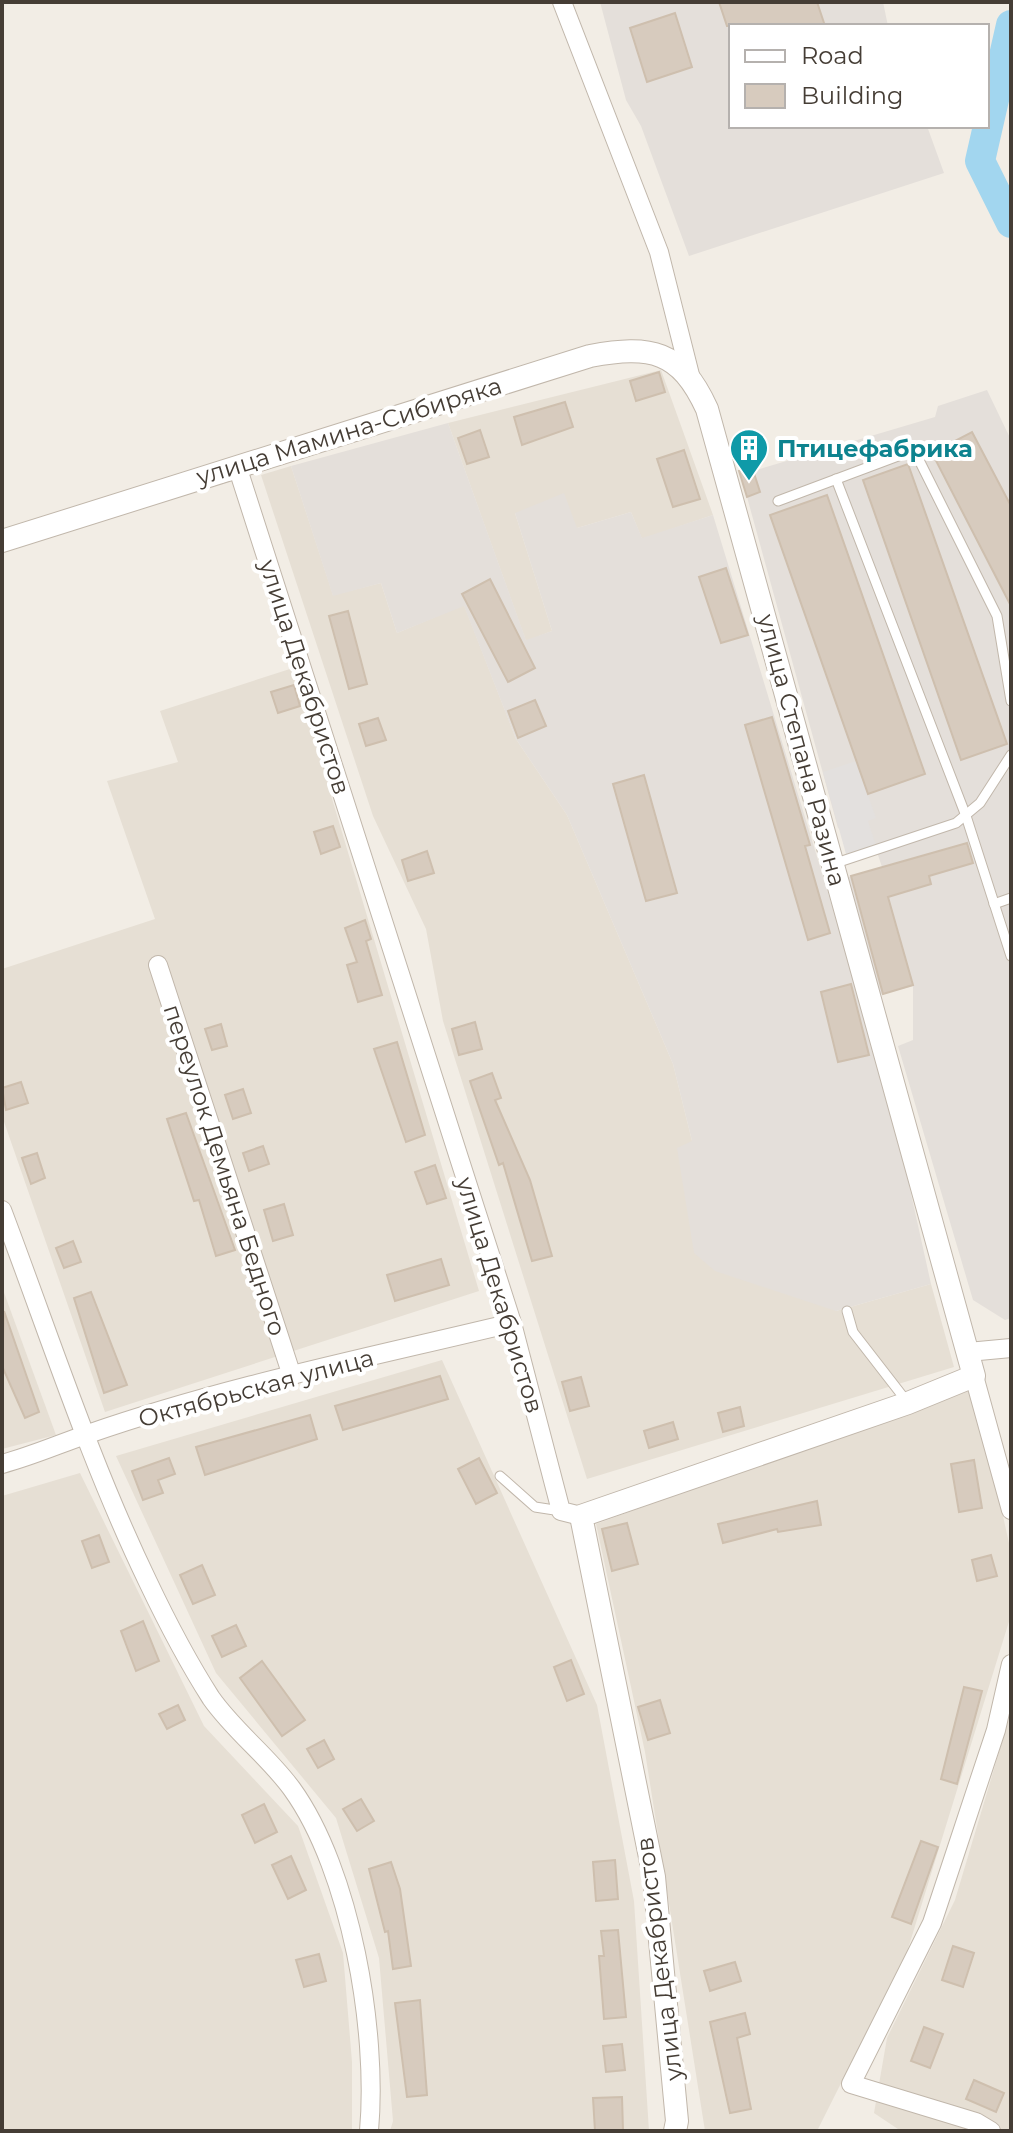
<svg xmlns="http://www.w3.org/2000/svg" width="1013" height="2133" viewBox="0 0 1013 2133" font-family="Montserrat,sans-serif">
  <style>
    .residential { fill: #e6dfd4 }
    .industrial { fill: #e4dfda }
    .parking { fill: #e3e0de }
    .lines { fill: none; stroke-linecap: round; stroke-linejoin: round }
    .river { stroke: #a2d6ef; stroke-width: 30 }
    .building { fill: #d7cbbe; stroke: #cebfae; stroke-width: 2 }
    .service-casing { stroke: #c1b7ab; stroke-width: 11 }
    .minor-casing { stroke: #c1b7ab; stroke-width: 20 }
    .tertiary-casing { stroke: #c1b7ab; stroke-width: 24 }
    .service { stroke: #fff; stroke-width: 9 }
    .minor { stroke: #fff; stroke-width: 18 }
    .tertiary { stroke: #fff; stroke-width: 22 }
    .labels { text-anchor: middle; dominant-baseline: central; stroke-width: 8; stroke-linejoin: round; paint-order: stroke }
    .street-label { font-size: 24px; fill: #453d35; stroke: #fff }
    .culture-label { font-size: 24px; font-weight: bold; fill: #0d838f; stroke: #fff; text-anchor: start }
  </style>
  <rect width="100%" height="100%" fill="#f2ede5"/>
  <g class="residential">
    <polygon points="661,370 713,515 642,539 631,512 577,528 515,513 552,631 526,641 448,423"/>
    <polygon points="291,466 333,595 381,583 397,633 464,605 516,739 567,815 673,1064 692,1141 836,1311 931,1284 954,1367 587,1479 443,1021 426,929 373,816 261,475"/>
    <polygon points="293,668 479,1291 105,1412 2,1116 2,969 155,919 107,781 178,762 160,711"/>
    <polygon points="2,1287 56,1435 2,1449"/>
    <polygon points="442,1360 597,1705 634,1901 649,2131 390,2131 393,2121 379,1958 336,1818 216,1673 116,1456"/>
    <polygon points="974,1386 1011,1552 1011,1615 907,1952 817,2131 705,2131 645,1752 596,1524"/>
    <polygon points="80,1473 204,1726 298,1826 343,1953 352,2062 352,2131 2,2131 2,1496"/>
    <polygon points="1011,1712 1011,2131 901,2131 874,2113 887,2038 955,1900"/>
  </g>
  <g class="industrial">
    <polygon points="600,2 883,2 888,26 731,26 731,126 927,126 944,173 689,256 641,126 626,100"/>
    <polygon points="987,390 1011,440 1011,1318 1005,1320 973,1300 898,1046 913,1040 913,986 879,995 845,878 882,867 877,852 838,828 747,497 760,492 753,471 935,417 938,406"/>
    <polygon points="448,423 526,640 552,631 515,513 564,493 577,528 631,512 642,538 713,515 888,1090 931,1284 836,1311 715,1271 694,1253 677,1148 692,1141 673,1064 567,815 516,739 464,606 397,633 381,583 333,596 291,466"/>
  </g>
  <polygon class="parking" points="856,761 876,818 868,821 876,846 846,854 823,772"/>
  <g class="lines">
    <polyline class="river" points="1011,25 980,161 1011,223"/>
  </g>
  <g class="building">
    <polygon points="719,2 817,2 825,26 727,26"/>
    <polygon points="675,13 692,67 647,82 630,28"/>
    <polygon points="659,372 665,392 636,401 630,381"/>
    <polygon points="565,402 573,427 522,445 514,417"/>
    <polygon points="480,430 489,457 467,464 458,438"/>
    <polygon points="972,432 1011,506 1011,606 932,453"/>
    <polygon points="684,450 700,499 673,507 657,459"/>
    <polygon points="908,464 1007,744 961,760 863,480"/>
    <polygon points="752,467 760,492 747,497 739,471"/>
    <polygon points="827,495 925,774 868,794 770,515"/>
    <polygon points="726,568 748,635 721,643 699,577"/>
    <polygon points="490,579 535,668 508,682 462,594"/>
    <polygon points="348,611 367,684 349,689 329,616"/>
    <polygon points="294,685 300,706 278,713 271,692"/>
    <polygon points="535,700 546,726 518,738 508,711"/>
    <polygon points="772,717 810,845 805,846 830,933 808,940 745,725"/>
    <polygon points="378,718 386,740 366,746 359,724"/>
    <polygon points="644,775 677,893 646,901 613,784"/>
    <polygon points="333,826 340,847 321,854 314,832"/>
    <polygon points="967,843 973,863 929,876 931,884 888,897 913,985 883,994 851,876"/>
    <polygon points="427,851 434,873 408,881 402,860"/>
    <polygon points="365,920 371,939 366,941 382,995 358,1002 347,965 357,962 345,928"/>
    <polygon points="851,984 869,1055 838,1062 821,992"/>
    <polygon points="475,1022 482,1049 459,1055 452,1029"/>
    <polygon points="221,1024 227,1046 212,1050 205,1029"/>
    <polygon points="397,1042 425,1135 406,1142 374,1049"/>
    <polygon points="492,1073 501,1098 495,1100 530,1180 552,1256 532,1261 503,1163 499,1165 470,1081"/>
    <polygon points="21,1082 28,1103 6,1110 2,1088"/>
    <polygon points="243,1089 251,1113 233,1119 225,1095"/>
    <polygon points="186,1113 235,1250 216,1256 199,1200 194,1201 167,1119"/>
    <polygon points="263,1146 269,1164 249,1171 243,1153"/>
    <polygon points="37,1153 45,1178 31,1184 22,1158"/>
    <polygon points="435,1165 446,1198 427,1204 415,1172"/>
    <polygon points="284,1204 293,1235 273,1241 264,1210"/>
    <polygon points="73,1241 81,1262 64,1268 56,1248"/>
    <polygon points="441,1259 449,1285 395,1301 387,1275"/>
    <polygon points="91,1292 127,1385 104,1393 74,1298"/>
    <polygon points="4,1311 39,1412 25,1418 2,1366"/>
    <polygon points="440,1376 448,1399 343,1430 335,1406"/>
    <polygon points="581,1377 589,1406 570,1411 562,1382"/>
    <polygon points="740,1407 744,1426 723,1432 718,1413"/>
    <polygon points="310,1415 317,1439 205,1475 196,1447"/>
    <polygon points="673,1422 678,1439 649,1448 644,1431"/>
    <polygon points="169,1458 175,1474 158,1480 163,1493 143,1500 132,1471"/>
    <polygon points="479,1458 497,1493 476,1504 458,1469"/>
    <polygon points="974,1460 982,1508 959,1512 951,1464"/>
    <polygon points="817,1501 821,1525 778,1532 777,1529 723,1543 718,1524"/>
    <polygon points="627,1523 638,1564 612,1571 602,1529"/>
    <polygon points="99,1535 109,1562 92,1568 82,1541"/>
    <polygon points="991,1555 997,1576 977,1581 972,1560"/>
    <polygon points="202,1565 215,1595 193,1604 180,1575"/>
    <polygon points="143,1621 159,1661 136,1671 121,1631"/>
    <polygon points="236,1625 246,1646 222,1657 212,1636"/>
    <polygon points="571,1660 584,1694 567,1701 554,1667"/>
    <polygon points="262,1661 305,1720 282,1736 240,1678"/>
    <polygon points="964,1687 982,1691 957,1784 941,1779"/>
    <polygon points="660,1700 670,1733 648,1740 638,1707"/>
    <polygon points="178,1705 185,1720 167,1729 159,1714"/>
    <polygon points="324,1740 334,1759 318,1768 307,1749"/>
    <polygon points="361,1799 374,1821 357,1831 343,1809"/>
    <polygon points="264,1804 277,1832 255,1843 242,1815"/>
    <polygon points="921,1841 938,1847 911,1924 892,1917"/>
    <polygon points="291,1856 306,1890 288,1899 272,1865"/>
    <polygon points="615,1860 618,1899 596,1901 593,1862"/>
    <polygon points="391,1862 400,1889 411,1966 393,1969 388,1931 385,1932 369,1869"/>
    <polygon points="618,1930 626,2017 604,2019 599,1956 604,1956 601,1931"/>
    <polygon points="953,1946 974,1953 963,1987 942,1980"/>
    <polygon points="319,1954 326,1981 304,1987 296,1960"/>
    <polygon points="735,1962 741,1981 710,1991 704,1971"/>
    <polygon points="420,2000 427,2095 407,2097 395,2003"/>
    <polygon points="745,2013 750,2034 737,2038 751,2109 730,2113 710,2022"/>
    <polygon points="924,2027 943,2034 930,2068 911,2061"/>
    <polygon points="622,2044 625,2070 606,2072 603,2046"/>
    <polygon points="974,2080 1004,2093 996,2112 966,2099"/>
    <polygon points="622,2097 623,2131 595,2131 593,2098"/>
  </g>
  <g class="lines">
    <g class="service-casing">
      <g id="service">
        <polyline points="836,479 966,816 1011,956"/>
        <polyline points="778,501 914,450 997,616 1011,701"/>
        <polyline points="833,864 956,823 980,803 1011,755"/>
        <polyline points="994,904 1011,898"/>
        <polyline points="847,1311 853,1332 908,1403"/>
        <polyline points="500,1476 535,1507 561,1511"/>
      </g>
    </g>
    <g class="minor-casing">
      <g id="minor">
        <polyline points="562,2 659,252 691,379"/>
        <polyline points="237,466 512,1323 561,1511 581,1516"/>
        <polyline points="158,965 292,1376"/>
        <path d="M2 1210C49 1334 90 1462 148 1582 166 1620 188 1662 211 1698 234 1731 268 1756 292 1789 351 1871 378 2031 369 2131"/>
        <polyline points="968,1352 1011,1348"/>
        <polyline points="974,1376 1011,1510"/>
        <path d="M2 1464C32 1456 59 1444 88 1434 226 1386 371 1357 512 1323"/>
        <polyline points="991,2131 976,2122 851,2084 932,1923 996,1730 1011,1664"/>
      </g>
    </g>
    <g class="tertiary-casing">
      <path id="tertiary" d="M2 541 590 356C651 345 680 350 707 409L974 1376 908 1403 581 1516 654 1877 677 2121 675 2131"/>
    </g>
    <use href="#service" class="service"/>
    <use href="#minor" class="minor"/>
    <use href="#tertiary" class="tertiary"/>
  </g>
  <defs>
    <g id="building-pin" transform="scale(2)"><path d="M0 17L-7.5 6A9.5 9.5 0 1 1 7.5 6Z" fill="#0f9aa8" stroke="#fff"/><path d="M-4-6H4V6H1V3H-1V6H-4ZM-2.5-4.3h1.7v1.8h-1.7ZM.8-4.3h1.7v1.8H.8ZM-2.5-1h1.7V.8h-1.7ZM.8-1h1.7V.8H.8Z" fill="#fff"/></g>
  </defs>
  <g fill-rule="evenodd">
    <use href="#building-pin" x="749" y="448"/>
  </g>
  <g class="labels">
    <g class="street-label">
      <text transform="translate(349 431) rotate(-17)">улица Мамина-Сибиряка</text>
      <text transform="translate(305 677) rotate(72)">улица Декабристов</text>
      <text transform="translate(802 750) rotate(75)">улица Степана Разина</text>
      <text transform="translate(225 1170) rotate(72)">переулок Демьяна Бедного</text>
      <text transform="translate(500 1295) rotate(73)">улица Декабристов</text>
      <text transform="translate(256 1388) rotate(-15)">Октябрьская улица</text>
      <text transform="translate(659 1959) rotate(-97)">улица Декабристов</text>
    </g>
    <g class="culture-label">
      <text x="777" y="448">Птицефабрика</text>
    </g>
  </g>
  <rect width="1013" height="2133" fill="none" stroke="#453d35" stroke-width="8"/>
  <rect x="729" y="24" width="260" height="104" fill="#ffffff" stroke="#b5b1ae" stroke-width="2"/>
  <rect x="745" y="50" width="40" height="12" fill="#ffffff" stroke="#b5b1ae" stroke-width="2"/>
  <text x="801" y="64" font-size="24" fill="#453d35">Road</text>
  <rect x="745" y="84" width="40" height="24" fill="#d7cbbe" stroke="#b5b1ae" stroke-width="2"/>
  <text x="801" y="104" font-size="24" fill="#453d35">Building</text>
</svg>
